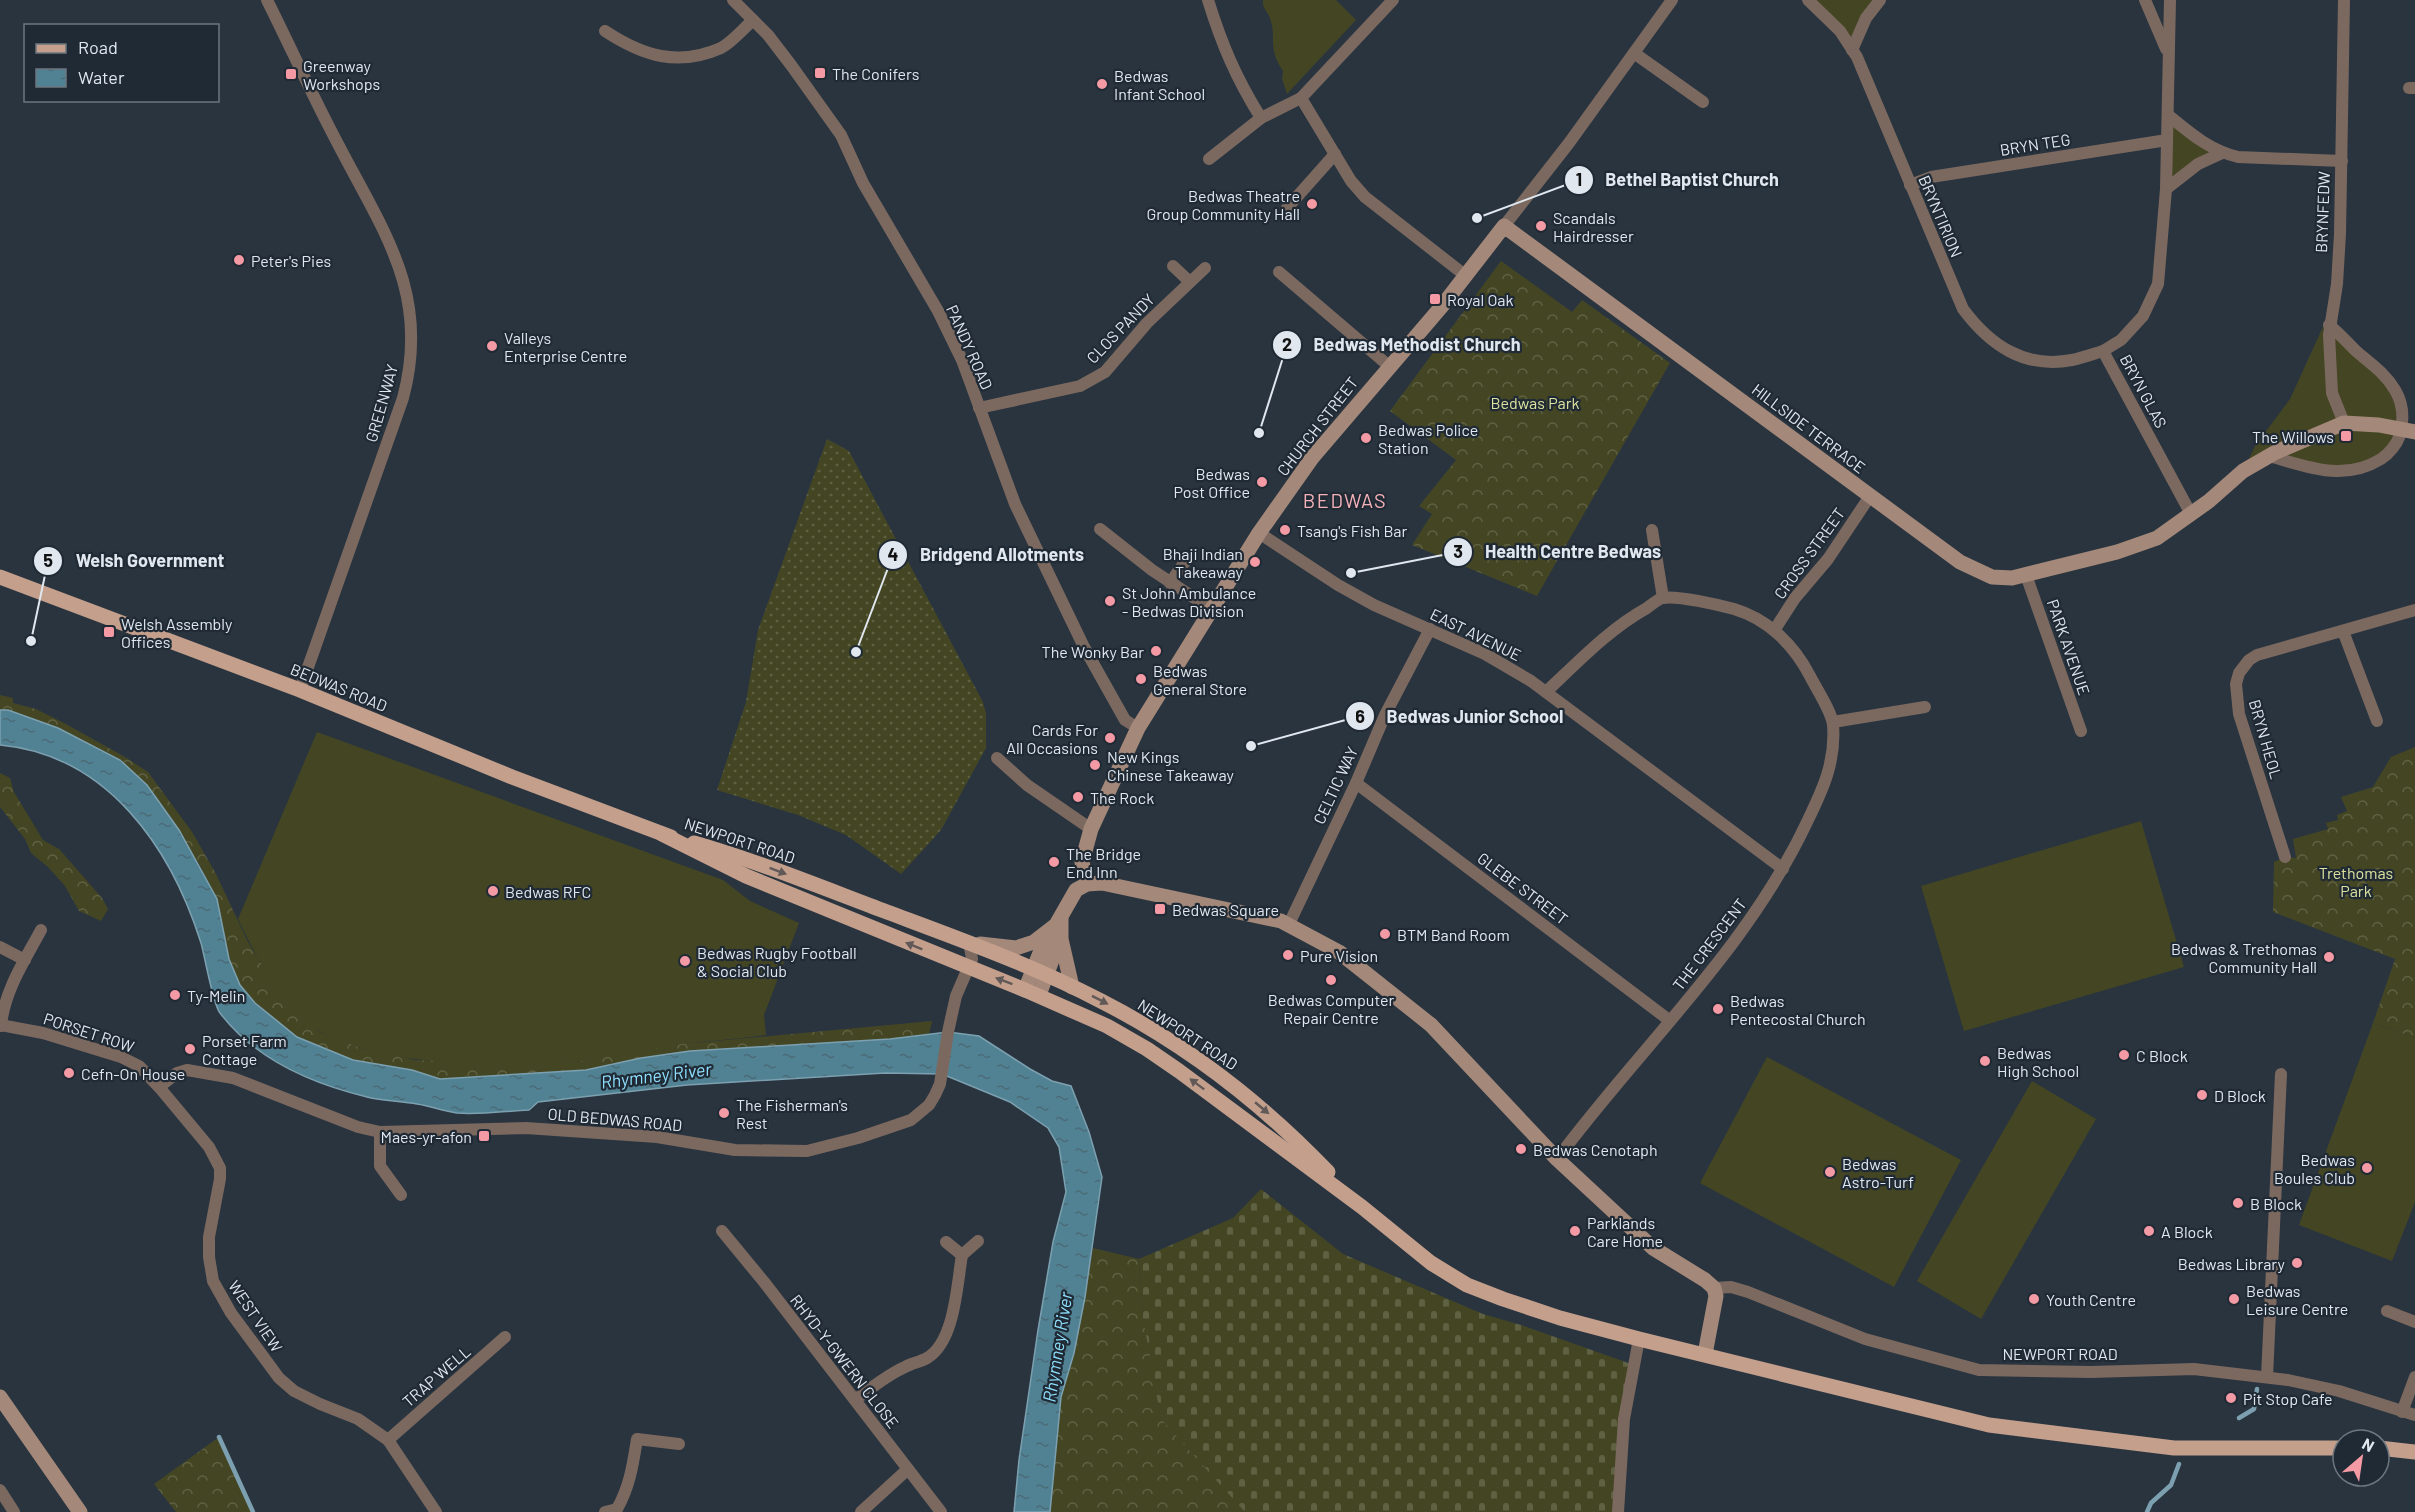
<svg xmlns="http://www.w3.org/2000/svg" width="2415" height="1512" viewBox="0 0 2415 1512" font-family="Barlow,sans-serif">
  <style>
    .grass { fill: #444623 }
    .forest { fill: url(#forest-crowns) }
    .cemetery { fill: url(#cemetery-stones) }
    .garden { fill: url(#garden-dots) }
    .water { fill: url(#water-ripples); stroke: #7ca0af; stroke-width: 1.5 }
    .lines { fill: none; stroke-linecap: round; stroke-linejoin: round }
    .stream { stroke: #7ca0af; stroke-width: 4.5 }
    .street { stroke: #7b6960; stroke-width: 12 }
    .secondary { stroke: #a48879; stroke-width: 15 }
    .primary { stroke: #c39f8c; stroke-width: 15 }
    .oneway { fill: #615958 }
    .poi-dot { fill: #f49aa4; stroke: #202a35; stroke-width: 2 }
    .labels { text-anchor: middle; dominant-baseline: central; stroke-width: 4.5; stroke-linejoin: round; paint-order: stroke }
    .poi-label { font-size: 16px; fill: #e0e7ef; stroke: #202a35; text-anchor: start }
    .street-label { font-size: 16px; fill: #e0e7ef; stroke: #202a35 }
    .park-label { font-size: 16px; fill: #dde39e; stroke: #202a35 }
    .water-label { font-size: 18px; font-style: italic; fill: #8edffd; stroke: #202a35 }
    .quarter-label { font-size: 20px; letter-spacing: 1.5px; fill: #f5b1b8; stroke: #202a35 }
    .leader { fill: none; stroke: #e0e7ef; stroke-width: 2 }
    .callout-dot { fill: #e0e7ef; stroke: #202a35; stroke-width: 2 }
    .mark-label { font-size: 18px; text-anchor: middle; font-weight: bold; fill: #111 }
    .callout-label { font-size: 18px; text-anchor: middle; font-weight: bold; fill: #e0e7ef; stroke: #202a35; stroke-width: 4.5; stroke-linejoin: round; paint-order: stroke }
  </style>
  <defs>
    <pattern id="forest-crowns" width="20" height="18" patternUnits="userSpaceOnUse" patternTransform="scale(1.5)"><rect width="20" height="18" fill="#444623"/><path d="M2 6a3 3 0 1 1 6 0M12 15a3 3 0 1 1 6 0" fill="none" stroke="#5f6143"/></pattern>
    <pattern id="cemetery-stones" width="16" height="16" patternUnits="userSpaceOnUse" patternTransform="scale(1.5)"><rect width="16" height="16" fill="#444623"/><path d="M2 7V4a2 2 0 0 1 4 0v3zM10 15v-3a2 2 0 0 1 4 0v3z" fill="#5f6143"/></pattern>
    <pattern id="garden-dots" width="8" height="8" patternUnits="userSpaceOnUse" patternTransform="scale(1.5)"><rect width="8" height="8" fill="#444623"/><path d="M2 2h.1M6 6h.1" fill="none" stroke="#5f6143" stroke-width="1.8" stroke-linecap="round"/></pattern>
    <pattern id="water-ripples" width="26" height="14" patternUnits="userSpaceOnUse" patternTransform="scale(1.5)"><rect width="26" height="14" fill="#518294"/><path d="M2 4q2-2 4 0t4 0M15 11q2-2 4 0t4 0" fill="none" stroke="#4b6a76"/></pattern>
  </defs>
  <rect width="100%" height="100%" fill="#29343f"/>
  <g class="grass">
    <path d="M1263 0H1336L1356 20 1287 94 1282 79 1283 71C1267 47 1277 39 1270 18 1267 11 1262 8 1263 0Z"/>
    <polygon points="1808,0 1880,0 1852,50"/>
    <polygon points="2168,115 2222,153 2166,189"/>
    <polygon points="2333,305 2330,325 2395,390 2398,442 2353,471 2269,456 2243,471 2255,446 2290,399"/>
    <path d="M317 732 723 880 750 901 799 923 764 1015 766 1035C737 1040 708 1040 680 1045 645 1050 611 1058 576 1062 506 1068 383 1067 321 1032 284 1011 256 957 238 919Z"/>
    <polygon points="2141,821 2184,967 1964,1031 1921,886"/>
    <polygon points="2373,1023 2415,1038 2415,1202 2392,1261 2299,1225"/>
    <polygon points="1767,1057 1961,1160 1894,1287 1700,1183"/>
    <polygon points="2032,1081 2096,1119 1981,1319 1917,1281"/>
  </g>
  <g class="forest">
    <polygon points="1501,261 1572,312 1582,300 1670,363 1537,596 1412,545 1432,514 1419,506 1456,460 1390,411"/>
    <polygon points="0,695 13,698 13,703 36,709 64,723 125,757 148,772 192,832 215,872 248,942 274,984 300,1015 320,1032 360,1048 416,1060 457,1062 524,1064 577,1062 682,1044 932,1021 929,1034 890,1039 690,1051 641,1058 586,1070 440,1079 412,1070 353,1060 297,1037 255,1003 240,985 229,959 217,899 198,862 9,710 0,710"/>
    <polygon points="2415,747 2415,1038 2373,1023 2395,959 2273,912 2274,862 2285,857 2296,858 2293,839 2328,829 2326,823 2338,820 2337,815 2347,811 2341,797 2373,787 2391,757"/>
    <polygon points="0,773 10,778 14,792 43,840 59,849 102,898 108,909 101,921 79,911 65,886 48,867 31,853 25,839 0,807"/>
    <polygon points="1093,1248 1139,1259 1143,1318 1236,1501 1245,1512 1050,1512 1061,1397 1074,1353"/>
    <polygon points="219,1437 253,1512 176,1512 154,1484"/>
  </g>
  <polygon class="cemetery" points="1261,1189 1343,1254 1483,1314 1521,1325 1634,1365 1618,1512 1245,1512 1161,1419 1143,1318 1139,1259 1233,1218"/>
  <polygon class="garden" points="827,439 849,451 983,702 986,714 986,748 941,830 901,874 846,835 798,815 717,790 746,702 758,630"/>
  <path class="water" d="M0 710H8L58 728 120 760 147 785 179 830 217 899 229 959 240 985 255 1003 297 1037 353 1060 412 1070 440 1079 586 1070 641 1058 690 1051 890 1039 948 1032 979 1036 1030 1069 1052 1081 1071 1086 1089 1132 1102 1177 1085 1297 1074 1353 1061 1397 1050 1512H1014L1019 1460 1038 1330 1053 1242 1066 1192 1059 1147 1048 1128 1010 1102 942 1074 885 1073 687 1085 538 1102 529 1110C506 1111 480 1115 457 1113 443 1111 430 1106 417 1104 400 1101 383 1101 367 1097 313 1084 255 1059 220 1013 213 1005 205 957 201 943 171 848 108 755 0 745Z"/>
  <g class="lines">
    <g class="stream">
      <polyline points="2239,1418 2254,1409 2257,1389"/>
      <polyline points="219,1437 253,1512"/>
      <polyline points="2147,1512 2151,1503 2171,1485 2179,1464"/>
    </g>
    <g class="street">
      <path d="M267 0C291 48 313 97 338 144 383 231 431 294 403 398L300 690"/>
      <polyline points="733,0 768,35 791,65 841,135 863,183 938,311 962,360 1015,504 1084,647 1125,720 1138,728"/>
      <path d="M1208 0C1222 45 1236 78 1261 118"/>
      <polyline points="1393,0 1301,98 1351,181 1365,197 1466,276"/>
      <path d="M1808 0 1840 31 1857 57 1963 309C1990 345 2024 369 2072 360 2082 358 2093 354 2103 351"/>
      <polyline points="2145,0 2166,49"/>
      <polyline points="2170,0 2166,189 2158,284 2143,316 2121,340 2103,351 2191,514"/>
      <path d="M605 31C643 56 678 67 721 48 732 42 743 29 753 20"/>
      <polyline points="1852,50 1866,18 1880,0"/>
      <polyline points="1634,53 1703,102"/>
      <polyline points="2409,88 2415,88"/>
      <path d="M2168 115C2190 133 2209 150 2238 157L2342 161"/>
      <polyline points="1209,159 1261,118 1301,98"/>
      <polyline points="1910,185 1931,177 2167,140"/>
      <polyline points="2166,189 2198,164 2222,153"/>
      <polyline points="1287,208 1335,154"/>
      <polyline points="1504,226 1569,143 1672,0"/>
      <polyline points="1173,266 1190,282"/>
      <polyline points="1279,272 1389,366"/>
      <polyline points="979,408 1080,386 1105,372 1147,323 1205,268"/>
      <polyline points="2344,423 2332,393 2329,335 2337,284 2340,234 2344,0"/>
      <path d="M2269 456C2308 467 2344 482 2381 459 2389 454 2397 444 2400 435 2404 419 2403 403 2395 390 2385 373 2371 364 2356 351 2347 342 2339 333 2329 325"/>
      <polyline points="1100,529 1152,570 1211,609"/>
      <polyline points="1652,530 1663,598"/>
      <polyline points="1259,533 1338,585 1374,605 1485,654 1531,681 1783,869"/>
      <polyline points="2026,575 2081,731"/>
      <polyline points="1170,583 1187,559"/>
      <polyline points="1775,629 1795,598 1828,559 1870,496"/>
      <polyline points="2343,631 2377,721"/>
      <path d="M1546 692C1577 663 1609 629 1647 608 1651 605 1657 600 1662 598 1677 595 1719 605 1734 609 1768 619 1794 645 1810 676 1816 688 1832 712 1833 725 1836 761 1823 789 1808 820 1748 949 1641 1046 1557 1159"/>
      <polyline points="1833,722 1925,707"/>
      <polyline points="997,758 1027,785 1091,829"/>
      <polyline points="1356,783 1669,1020"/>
      <polyline points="2285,857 2239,714 2236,684 2239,673 2249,660 2257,655 2415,610"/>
      <polyline points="1289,924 1356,783 1385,715 1430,629"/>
      <polyline points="0,947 25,960"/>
      <polyline points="0,1025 43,1033 121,1057 139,1066 159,1087 209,1147 220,1168 220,1179 209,1237 209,1257 213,1281 231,1313 279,1378 294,1391 320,1404 358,1419 388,1440 436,1512"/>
      <path d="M1 1026C4 991 25 960 41 930"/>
      <polyline points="159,1087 177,1073 187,1070 233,1078 358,1127 380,1132 526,1128 657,1137 735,1150 807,1151 858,1138 911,1120 929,1105 935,1095 940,1084 948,1032 956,996 972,959 969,942"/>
      <polyline points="380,1132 380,1166 401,1195"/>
      <polyline points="722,1231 764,1282 941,1512"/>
      <polyline points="962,1255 978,1241"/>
      <polyline points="1714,1288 1731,1287 1748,1292 1865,1339 1979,1370 2091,1372 2194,1369 2288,1380 2339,1391 2415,1415"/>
      <polyline points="2387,1311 2415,1322"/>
      <polyline points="2267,1377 2281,1074"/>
      <path d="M855 1400C871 1388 887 1375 905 1367 912 1363 920 1362 927 1358 955 1342 957 1284 962 1255L946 1242"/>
      <polyline points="2402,1412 2415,1377"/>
      <polyline points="388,1440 505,1337"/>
      <polyline points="0,1490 14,1512"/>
      <path d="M605 1512 617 1509C630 1486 633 1464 637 1439L679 1444"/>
      <polyline points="861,1512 908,1469"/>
      <polyline points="1618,1512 1624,1419 1639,1339"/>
    </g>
    <g class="secondary">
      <polyline points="1087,884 1082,862 1091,829 1138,728 1259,533 1312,458 1442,306 1504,226 1960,562 1992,577 2012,578 2117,552 2157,538 2209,501 2243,471 2276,452 2344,423 2379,425 2415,432"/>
      <polyline points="1061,939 1072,987"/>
      <polyline points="980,944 1016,948 1034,942 1056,925 1076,890 1087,884 1102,883 1281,921 1339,952 1431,1025 1557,1159 1653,1248 1705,1280 1714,1288 1716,1296 1705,1354"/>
      <polyline points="1025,990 1048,933"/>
      <polyline points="1039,995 1061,936 1061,918"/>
      <polyline points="0,1397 80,1512"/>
    </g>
    <g class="primary">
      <polyline points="0,577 300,690 512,777 671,837"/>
      <polyline points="662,834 746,876 1025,990 1107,1026 1147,1049 1179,1071 1362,1207 1431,1263 1467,1285 1503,1299 1560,1318 1639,1339 1989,1425 2174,1448 2343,1448"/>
      <path d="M694 843C760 862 823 888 887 912 959 939 1032 965 1101 1001 1187 1045 1262 1103 1328 1172"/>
      <polyline points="2379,1448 2415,1452"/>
    </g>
  </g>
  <defs><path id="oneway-solid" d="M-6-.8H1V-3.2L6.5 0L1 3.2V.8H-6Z" transform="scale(1.5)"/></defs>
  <g class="oneway">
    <use href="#oneway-solid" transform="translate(778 871) rotate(21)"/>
    <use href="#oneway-solid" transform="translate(914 946) rotate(-158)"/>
    <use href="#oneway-solid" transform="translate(1004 981) rotate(-159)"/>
    <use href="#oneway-solid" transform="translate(1100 1000) rotate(27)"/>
    <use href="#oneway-solid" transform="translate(1197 1084) rotate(-143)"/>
    <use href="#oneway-solid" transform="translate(1262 1108) rotate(40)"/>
  </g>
  <g class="poi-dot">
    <rect x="814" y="67" width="12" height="12" rx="3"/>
    <rect x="285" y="68" width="12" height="12" rx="3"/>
    <circle cx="1102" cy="84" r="6"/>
    <circle cx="1312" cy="204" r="6"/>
    <circle cx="1541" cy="226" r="6"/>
    <circle cx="239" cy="260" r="6"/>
    <rect x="1429" y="293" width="12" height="12" rx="3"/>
    <circle cx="492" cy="346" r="6"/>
    <rect x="2340" y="430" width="12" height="12" rx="3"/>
    <circle cx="1366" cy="438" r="6"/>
    <circle cx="1262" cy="482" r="6"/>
    <circle cx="1285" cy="530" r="6"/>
    <circle cx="1255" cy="562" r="6"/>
    <circle cx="1110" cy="601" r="6"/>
    <rect x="103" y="626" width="12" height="12" rx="3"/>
    <circle cx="1156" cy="651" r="6"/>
    <circle cx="1141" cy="679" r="6"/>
    <circle cx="1110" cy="738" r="6"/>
    <circle cx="1095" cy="765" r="6"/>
    <circle cx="1078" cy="797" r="6"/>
    <circle cx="1054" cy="862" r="6"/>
    <circle cx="493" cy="891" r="6"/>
    <rect x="1154" y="903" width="12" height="12" rx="3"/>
    <circle cx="1385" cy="934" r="6"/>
    <circle cx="1288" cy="955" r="6"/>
    <circle cx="2329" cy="957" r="6"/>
    <circle cx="685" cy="961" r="6"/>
    <circle cx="1331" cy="980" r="6"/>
    <circle cx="175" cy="995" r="6"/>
    <circle cx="1718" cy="1009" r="6"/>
    <circle cx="190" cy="1049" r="6"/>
    <circle cx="2124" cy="1055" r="6"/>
    <circle cx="1985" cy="1061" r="6"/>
    <circle cx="69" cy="1073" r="6"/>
    <circle cx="2202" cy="1095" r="6"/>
    <circle cx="724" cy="1113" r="6"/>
    <rect x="478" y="1130" width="12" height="12" rx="3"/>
    <circle cx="1521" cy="1149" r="6"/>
    <circle cx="2367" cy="1168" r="6"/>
    <circle cx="1830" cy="1172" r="6"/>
    <circle cx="2238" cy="1203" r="6"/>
    <circle cx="1575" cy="1231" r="6"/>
    <circle cx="2149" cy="1231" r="6"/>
    <circle cx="2297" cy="1263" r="6"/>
    <circle cx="2034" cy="1299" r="6"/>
    <circle cx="2234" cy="1299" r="6"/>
    <circle cx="2231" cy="1398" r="6"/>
  </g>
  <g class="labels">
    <g class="poi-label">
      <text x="303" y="65">Greenway<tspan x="303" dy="18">Workshops</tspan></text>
      <text x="832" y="73">The Conifers</text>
      <text x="1114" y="75">Bedwas<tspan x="1114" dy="18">Infant School</tspan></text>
      <text x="1300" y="195" text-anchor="end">Bedwas Theatre<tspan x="1300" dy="18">Group Community Hall</tspan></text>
      <text x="1553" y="217">Scandals<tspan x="1553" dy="18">Hairdresser</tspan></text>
      <text x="251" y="260">Peter's Pies</text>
      <text x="1447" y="299">Royal Oak</text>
      <text x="504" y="337">Valleys<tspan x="504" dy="18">Enterprise Centre</tspan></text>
      <text x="1378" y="429">Bedwas Police<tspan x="1378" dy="18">Station</tspan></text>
      <text x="2334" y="436" text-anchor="end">The Willows</text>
      <text x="1250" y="473" text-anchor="end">Bedwas<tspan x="1250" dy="18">Post Office</tspan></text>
      <text x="1297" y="530">Tsang's Fish Bar</text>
      <text x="1243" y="553" text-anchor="end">Bhaji Indian<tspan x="1243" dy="18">Takeaway</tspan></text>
      <text x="1122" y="592">St John Ambulance<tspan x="1122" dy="18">- Bedwas Division</tspan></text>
      <text x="121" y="623">Welsh Assembly<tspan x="121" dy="18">Offices</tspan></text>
      <text x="1144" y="651" text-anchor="end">The Wonky Bar</text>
      <text x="1153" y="670">Bedwas<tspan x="1153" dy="18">General Store</tspan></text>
      <text x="1098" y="729" text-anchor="end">Cards For<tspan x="1098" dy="18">All Occasions</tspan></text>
      <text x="1107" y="756">New Kings<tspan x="1107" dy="18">Chinese Takeaway</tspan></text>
      <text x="1090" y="797">The Rock</text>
      <text x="1066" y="853">The Bridge<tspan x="1066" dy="18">End Inn</tspan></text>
      <text x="505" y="891">Bedwas RFC</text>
      <text x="1172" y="909">Bedwas Square</text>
      <text x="1397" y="934">BTM Band Room</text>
      <text x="2317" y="948" text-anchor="end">Bedwas &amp; Trethomas<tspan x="2317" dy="18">Community Hall</tspan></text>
      <text x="697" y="952">Bedwas Rugby Football<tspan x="697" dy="18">&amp; Social Club</tspan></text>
      <text x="1300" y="955">Pure Vision</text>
      <text x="187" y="995">Ty-Melin</text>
      <text x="1331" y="999" text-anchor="middle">Bedwas Computer<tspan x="1331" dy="18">Repair Centre</tspan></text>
      <text x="1730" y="1000">Bedwas<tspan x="1730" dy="18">Pentecostal Church</tspan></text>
      <text x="202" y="1040">Porset Farm<tspan x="202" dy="18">Cottage</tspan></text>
      <text x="1997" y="1052">Bedwas<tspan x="1997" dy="18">High School</tspan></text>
      <text x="2136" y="1055">C Block</text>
      <text x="81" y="1073">Cefn-On House</text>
      <text x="2214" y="1095">D Block</text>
      <text x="736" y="1104">The Fisherman's<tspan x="736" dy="18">Rest</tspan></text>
      <text x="472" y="1136" text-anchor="end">Maes-yr-afon</text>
      <text x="1533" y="1149">Bedwas Cenotaph</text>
      <text x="2355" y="1159" text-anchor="end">Bedwas<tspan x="2355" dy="18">Boules Club</tspan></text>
      <text x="1842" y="1163">Bedwas<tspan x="1842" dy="18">Astro-Turf</tspan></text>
      <text x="2250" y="1203">B Block</text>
      <text x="1587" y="1222">Parklands<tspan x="1587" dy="18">Care Home</tspan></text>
      <text x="2161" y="1231">A Block</text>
      <text x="2285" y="1263" text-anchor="end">Bedwas Library</text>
      <text x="2246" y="1290">Bedwas<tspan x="2246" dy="18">Leisure Centre</tspan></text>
      <text x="2046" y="1299">Youth Centre</text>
      <text x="2243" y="1398">Pit Stop Cafe</text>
    </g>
    <g class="street-label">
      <text transform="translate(2035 144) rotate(-9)">BRYN TEG</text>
      <text transform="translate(2322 212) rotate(-88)">BRYNFEDW</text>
      <text transform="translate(1941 216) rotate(67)">BRYNTIRION</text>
      <text transform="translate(1120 328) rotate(-46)">CLOS PANDY</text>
      <text transform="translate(970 347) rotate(66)">PANDY ROAD</text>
      <text transform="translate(2144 391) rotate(62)">BRYN GLAS</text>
      <text transform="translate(381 403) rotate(-74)">GREENWAY</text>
      <text transform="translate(1317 426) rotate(-52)">CHURCH STREET</text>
      <text transform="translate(1809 428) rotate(37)">HILLSIDE TERRACE</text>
      <text transform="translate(1809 553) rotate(-54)">CROSS STREET</text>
      <text transform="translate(1476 634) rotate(26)">EAST AVENUE</text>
      <text transform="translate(2069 647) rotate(71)">PARK AVENUE</text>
      <text transform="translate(339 687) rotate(22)">BEDWAS ROAD</text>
      <text transform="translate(2266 739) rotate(74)">BRYN HEOL</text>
      <text transform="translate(1335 785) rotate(-65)">CELTIC WAY</text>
      <text transform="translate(740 840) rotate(18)">NEWPORT ROAD</text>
      <text transform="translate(1523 888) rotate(37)">GLEBE STREET</text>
      <text transform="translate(1709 944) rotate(-53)">THE CRESCENT</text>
      <text transform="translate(89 1032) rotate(18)">PORSET ROW</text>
      <text transform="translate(1188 1034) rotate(33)">NEWPORT ROAD</text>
      <text transform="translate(615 1119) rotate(5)">OLD BEDWAS ROAD</text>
      <text transform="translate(256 1316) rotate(56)">WEST VIEW</text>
      <text x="2060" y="1353">NEWPORT ROAD</text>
      <text transform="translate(845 1361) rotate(52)">RHYD-Y-GWERN CLOSE</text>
      <text transform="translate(436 1376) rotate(-41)">TRAP WELL</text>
    </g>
    <g class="park-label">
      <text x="1535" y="402">Bedwas Park</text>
      <text x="2356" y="872">Trethomas<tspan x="2356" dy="18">Park</tspan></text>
    </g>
    <g class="water-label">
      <text transform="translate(656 1075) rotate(-7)">Rhymney River</text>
      <text transform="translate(1057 1347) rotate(-81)">Rhymney River</text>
    </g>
    <g class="quarter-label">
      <text x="1345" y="500">BEDWAS</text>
    </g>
  </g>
  <path class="leader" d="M1477 218L1579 180M1259 433L1287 345M1351 573L1458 552M856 652L893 555M31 641L48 561M1251 746L1360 716"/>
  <g class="callout-dot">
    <circle cx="1477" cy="218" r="6"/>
    <circle cx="1259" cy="433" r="6"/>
    <circle cx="1351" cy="573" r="6"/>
    <circle cx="856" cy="652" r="6"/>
    <circle cx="31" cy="641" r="6"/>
    <circle cx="1251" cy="746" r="6"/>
    <circle cx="1579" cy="180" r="15"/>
    <circle cx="1287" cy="345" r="15"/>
    <circle cx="1458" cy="552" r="15"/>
    <circle cx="893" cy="555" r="15"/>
    <circle cx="48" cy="561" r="15"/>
    <circle cx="1360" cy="716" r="15"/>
  </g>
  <g class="mark-label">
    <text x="1579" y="186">1</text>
    <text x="1287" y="351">2</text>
    <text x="1458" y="558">3</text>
    <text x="893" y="561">4</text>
    <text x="48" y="567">5</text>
    <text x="1360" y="723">6</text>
  </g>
  <g class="callout-label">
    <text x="1692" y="186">Bethel Baptist Church</text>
    <text x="1417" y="351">Bedwas Methodist Church</text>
    <text x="1573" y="558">Health Centre Bedwas</text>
    <text x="1002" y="561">Bridgend Allotments</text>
    <text x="150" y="567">Welsh Government</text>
    <text x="1475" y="723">Bedwas Junior School</text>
  </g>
  <rect x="24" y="24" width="195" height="78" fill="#202a35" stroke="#6d767f" stroke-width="1.5"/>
  <rect x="36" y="44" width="30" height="9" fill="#c39f8c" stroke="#6d767f" stroke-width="1.5"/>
  <text x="78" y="54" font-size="18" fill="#e0e7ef">Road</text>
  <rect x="36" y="69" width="30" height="18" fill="url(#water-ripples)" stroke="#6d767f" stroke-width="1.5"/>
  <text x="78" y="84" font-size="18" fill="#e0e7ef">Water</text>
  <g transform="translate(2361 1458) rotate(29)"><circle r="28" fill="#202a35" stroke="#6d767f" stroke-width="1.5"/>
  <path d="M0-4.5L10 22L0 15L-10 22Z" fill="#f49aa4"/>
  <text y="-9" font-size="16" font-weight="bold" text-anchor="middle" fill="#e0e7ef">N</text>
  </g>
</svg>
